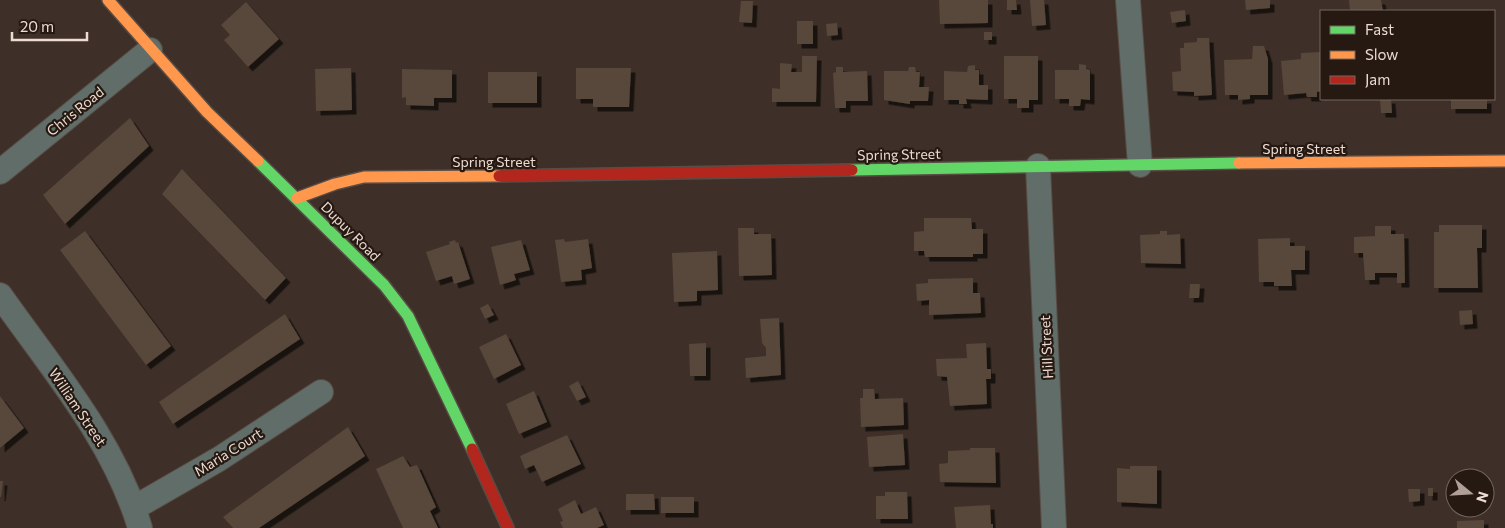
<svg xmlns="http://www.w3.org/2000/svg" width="1505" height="528" viewBox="0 0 1505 528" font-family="Commissioner,sans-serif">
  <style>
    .building { fill: #58463a; filter: url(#shadow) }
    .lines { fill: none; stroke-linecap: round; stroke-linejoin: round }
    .street-casing { stroke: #584c45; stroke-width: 26 }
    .fast-casing { stroke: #584c45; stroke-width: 14 }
    .slow-casing { stroke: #584c45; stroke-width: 14 }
    .jam-casing { stroke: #584c45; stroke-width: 14 }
    .street { stroke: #616d69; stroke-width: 24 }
    .fast { stroke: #63d668; stroke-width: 11 }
    .slow { stroke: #ff974d; stroke-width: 11 }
    .jam { stroke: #b3261e; stroke-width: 11 }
    .labels { text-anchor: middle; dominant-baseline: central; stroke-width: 4.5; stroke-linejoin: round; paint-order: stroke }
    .street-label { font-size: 14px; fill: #eddbd1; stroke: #251912 }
  </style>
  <defs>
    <filter id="shadow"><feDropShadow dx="4.5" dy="4.5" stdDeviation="0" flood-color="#0009"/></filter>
  </defs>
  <rect width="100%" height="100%" fill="#3e3028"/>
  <g class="building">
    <polygon points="939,0 988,0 988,23 940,24"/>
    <polygon points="1007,0 1016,0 1017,10 1007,10"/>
    <polygon points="1030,0 1044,0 1046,25 1032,26"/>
    <polygon points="1245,0 1270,0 1270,8 1246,10"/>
    <polygon points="1349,0 1381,0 1383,11 1350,11"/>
    <polygon points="741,1 753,1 752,23 739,22"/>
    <polygon points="246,2 279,39 248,67 224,40 230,35 221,25"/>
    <polygon points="1185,10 1186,21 1172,23 1170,12"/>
    <rect x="797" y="21" width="16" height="23"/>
    <polygon points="837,23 838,35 827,36 826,24"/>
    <rect x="984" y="32" width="8" height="8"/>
    <polygon points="1197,38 1209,38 1212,95 1194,96 1194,92 1173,91 1172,72 1181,71 1180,48 1184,48 1184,43 1197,42"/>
    <polygon points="1253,46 1264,46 1268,59 1268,95 1250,95 1250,99 1238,100 1238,95 1225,95 1224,60 1252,59"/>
    <polygon points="1321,52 1321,91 1317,92 1317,97 1307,97 1306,93 1284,95 1281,61 1301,59 1301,53"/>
    <polygon points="802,56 817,56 816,102 772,102 772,88 780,89 780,63 792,64 791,72 802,72"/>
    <polygon points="1004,56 1038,56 1038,100 1029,100 1029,108 1017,108 1017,99 1004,99"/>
    <polygon points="1079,64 1086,65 1086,69 1090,70 1090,100 1081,99 1080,106 1069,106 1069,99 1055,99 1055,70 1079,70"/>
    <polygon points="975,65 975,70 979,70 979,85 988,85 988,100 966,99 967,104 959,104 959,100 944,100 944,71 967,72 968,66"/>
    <polygon points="836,67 843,67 843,72 867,71 868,101 846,101 846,108 835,108 833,73 836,72"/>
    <polygon points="909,67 915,67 916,72 920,72 919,87 929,87 928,101 910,101 910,104 884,100 884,71 908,71"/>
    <polygon points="351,68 352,110 316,111 315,69"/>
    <polygon points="576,68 631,68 629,107 593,107 593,99 576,99"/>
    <polygon points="402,69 452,70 452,98 434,98 434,106 406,105 406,97 402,98"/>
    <rect x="488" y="72" width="49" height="31"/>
    <polygon points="1380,99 1391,99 1392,113 1381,113"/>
    <rect x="1451" y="99" width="36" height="10"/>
    <polygon points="130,118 149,146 65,224 43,195"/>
    <polygon points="182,169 286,278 265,300 162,194"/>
    <polygon points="924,218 971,218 972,229 983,229 983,254 973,254 973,257 925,257 924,251 914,251 914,232 924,231"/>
    <polygon points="1439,225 1482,225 1482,248 1477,248 1478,288 1434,288 1434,232 1439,232"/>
    <polygon points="1375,226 1391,226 1391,234 1404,234 1405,283 1397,283 1397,273 1375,273 1375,280 1365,280 1363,253 1354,253 1354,237 1375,236"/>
    <polygon points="738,228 754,228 754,234 771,234 772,275 739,276"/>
    <polygon points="85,231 171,346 146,365 60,250"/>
    <polygon points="1160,231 1167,231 1167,235 1180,234 1181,264 1141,263 1140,235 1160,234"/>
    <polygon points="1290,238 1290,246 1305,246 1305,270 1291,270 1292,286 1274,286 1274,282 1259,282 1258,239"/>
    <polygon points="564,239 565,242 588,239 592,268 581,270 582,280 561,282 555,240"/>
    <polygon points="455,240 456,243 458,242 470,279 454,284 452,276 436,281 426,252 450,244 449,242"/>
    <polygon points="521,240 530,270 514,274 516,280 500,285 491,247"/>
    <polygon points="717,251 718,290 697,291 697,301 674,302 672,253"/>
    <polygon points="973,278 973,293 980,293 981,313 929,315 929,300 917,301 916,284 928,283 928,279"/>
    <polygon points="1190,284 1200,284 1199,298 1189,298"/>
    <polygon points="488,304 494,315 485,319 480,308"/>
    <polygon points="1472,310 1473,324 1460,325 1459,311"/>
    <polygon points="285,314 300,339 173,424 159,402"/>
    <polygon points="779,318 781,375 746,378 745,358 766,356 766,348 762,343 760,319"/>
    <polygon points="506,334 521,365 494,379 479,347"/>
    <polygon points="706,343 706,376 690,376 689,344"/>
    <polygon points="986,343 987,369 991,369 991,379 986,379 987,404 950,406 947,377 937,376 936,359 967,358 966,344"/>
    <polygon points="578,381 586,397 577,401 569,386"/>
    <polygon points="863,389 874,389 875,399 903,398 904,425 861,427 860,398 863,398"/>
    <polygon points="534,391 547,422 519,434 506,404"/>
    <polygon points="0,396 24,428 0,448"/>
    <polygon points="348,427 365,456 259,528 233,528 223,517"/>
    <polygon points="903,434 905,465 869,467 867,437"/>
    <polygon points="567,435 581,464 542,482 534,465 525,469 520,456"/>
    <polygon points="970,448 995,448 996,483 940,482 939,464 948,463 948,451 970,450"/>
    <polygon points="403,456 410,467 417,465 436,507 430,511 438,528 403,528 376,469"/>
    <polygon points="1130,466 1157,466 1157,504 1117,502 1117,468 1130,469"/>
    <polygon points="0,481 3,481 1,497 0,497"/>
    <rect x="1428" y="488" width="5" height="8"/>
    <polygon points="1408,489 1420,489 1420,501 1409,502"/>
    <polygon points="885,492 907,492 908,519 876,519 876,496 885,496"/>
    <polygon points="626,494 654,494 655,510 626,510"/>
    <rect x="661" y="497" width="33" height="16"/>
    <polygon points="575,500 581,514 596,507 604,525 597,528 563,528 560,522 563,521 558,509"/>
    <polygon points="990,505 991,524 993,524 993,528 956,528 954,507"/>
    <polygon points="1484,520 1484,528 1457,528 1457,521"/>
  </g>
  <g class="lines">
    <g class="street-casing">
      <g id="street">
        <polyline points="1128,0 1140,165"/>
        <polyline points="1038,166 1054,528"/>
        <polyline points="0,172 150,50"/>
        <path d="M0 295C52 369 114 440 140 528"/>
        <polyline points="134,508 219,459 321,392"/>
      </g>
    </g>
    <g class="fast-casing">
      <g id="fast">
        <polyline points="258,161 384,285 408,316 472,449"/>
        <polyline points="852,170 1239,163"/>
      </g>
    </g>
    <g class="slow-casing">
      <g id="slow">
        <polyline points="108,0 207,112 258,161"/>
        <polyline points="1239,163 1505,161"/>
        <polyline points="297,198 335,184 364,177 499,176"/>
      </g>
    </g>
    <g class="jam-casing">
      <g id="jam">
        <polyline points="499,176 852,170"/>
        <polyline points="472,449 508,528"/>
      </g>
    </g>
    <use href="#street" class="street"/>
    <use href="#fast" class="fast"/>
    <use href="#slow" class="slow"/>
    <use href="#jam" class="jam"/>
  </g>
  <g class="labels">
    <g class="street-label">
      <text transform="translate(75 111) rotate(-39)">Chris Road</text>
      <text x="1304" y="148">Spring Street</text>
      <text transform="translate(899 154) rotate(-1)">Spring Street</text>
      <text x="494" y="161">Spring Street</text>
      <text transform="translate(351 231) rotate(45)">Dupuy Road</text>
      <text transform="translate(1046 347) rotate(-93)">Hill Street</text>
      <text transform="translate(78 407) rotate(56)">William Street</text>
      <text transform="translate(228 452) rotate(-32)">Maria Court</text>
    </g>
  </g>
  <rect x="1320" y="10" width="175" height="90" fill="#251912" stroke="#75675e"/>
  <rect x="1330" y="26" width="25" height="8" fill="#63d668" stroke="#75675e"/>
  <text x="1365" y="35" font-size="15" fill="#eddbd1">Fast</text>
  <rect x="1330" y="51" width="25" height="8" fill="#ff974d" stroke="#75675e"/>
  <text x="1365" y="60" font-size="15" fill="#eddbd1">Slow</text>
  <rect x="1330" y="76" width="25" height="8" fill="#b3261e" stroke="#75675e"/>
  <text x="1365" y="85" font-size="15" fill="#eddbd1">Jam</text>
  <g transform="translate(1470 493) rotate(108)"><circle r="24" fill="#251912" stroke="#75675e"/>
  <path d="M0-4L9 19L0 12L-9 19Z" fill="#b09f96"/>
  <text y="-8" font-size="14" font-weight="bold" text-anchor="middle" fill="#eddbd1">N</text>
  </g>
  <path d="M12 32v8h75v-8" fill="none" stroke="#eddbd1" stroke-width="2.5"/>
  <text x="20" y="32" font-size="15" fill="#eddbd1" stroke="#251912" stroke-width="4" paint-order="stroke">20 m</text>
</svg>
